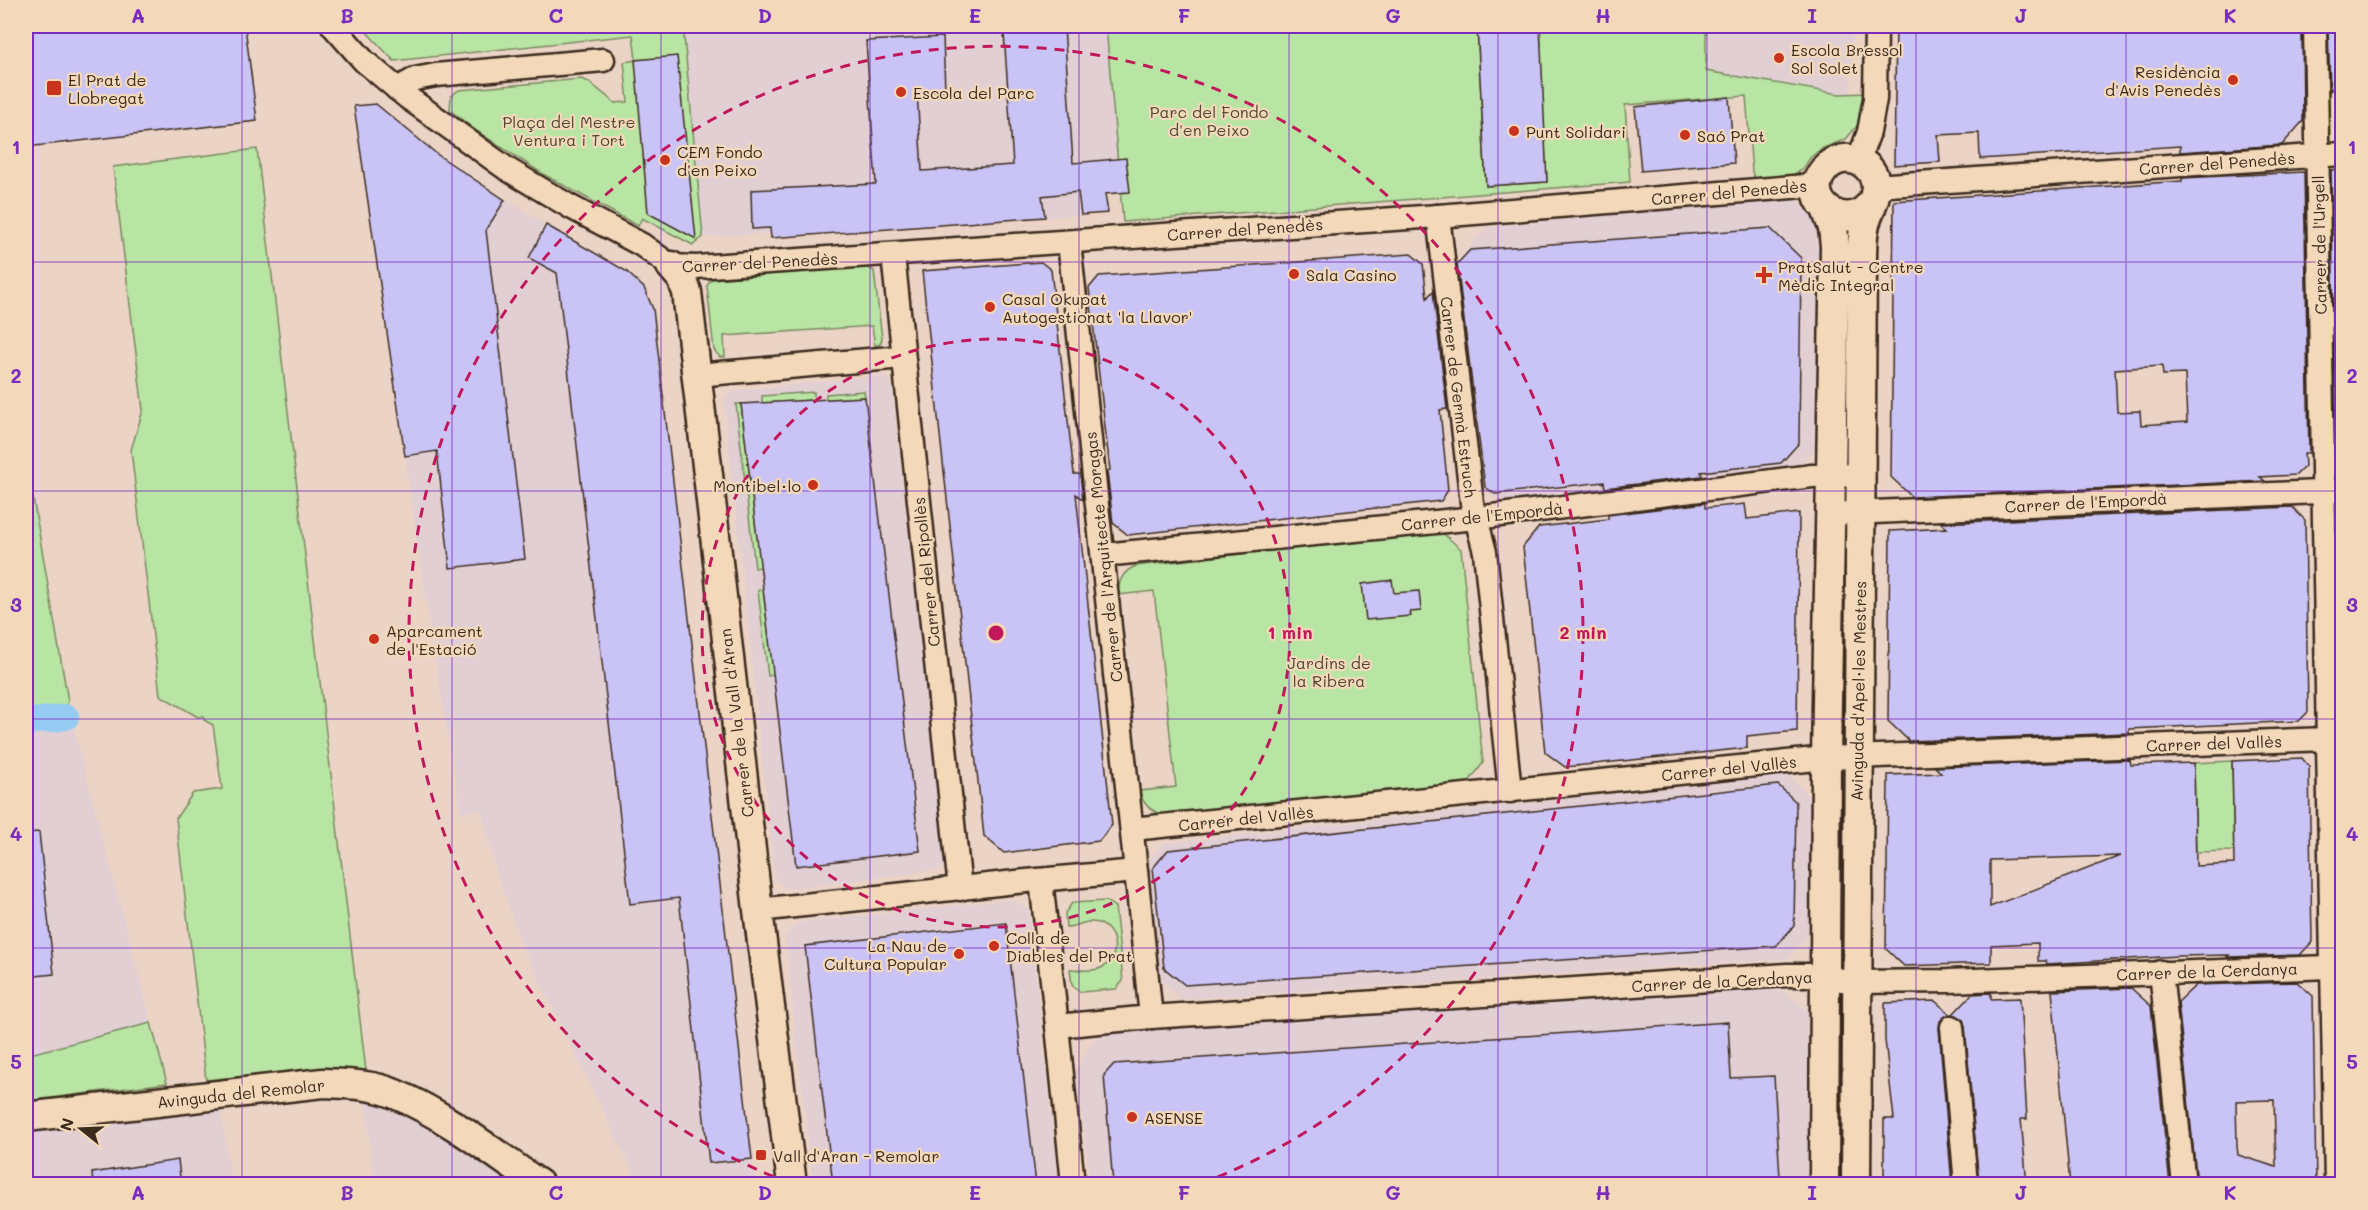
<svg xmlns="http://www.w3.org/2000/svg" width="2368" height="1210" viewBox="0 0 2368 1210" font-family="Mali,sans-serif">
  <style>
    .built { fill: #e1cfd4 }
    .green { fill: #b8e5a3; stroke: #7a8860; stroke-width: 1.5 }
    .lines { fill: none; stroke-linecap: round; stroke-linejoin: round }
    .canal { stroke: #95cbf3; stroke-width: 26 }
    .building { fill: #cac4f6; stroke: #3b2a1e; stroke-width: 1.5; fill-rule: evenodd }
    .minor-casing { stroke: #3b2a1e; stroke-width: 27 }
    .tertiary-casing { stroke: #3b2a1e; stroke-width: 33 }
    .minor { stroke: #f3d8ba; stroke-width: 22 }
    .tertiary { stroke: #f3d8ba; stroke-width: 28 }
    .grid { fill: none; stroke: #7b2cbf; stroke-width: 1.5; stroke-opacity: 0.55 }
    .ring { fill: none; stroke: #c2185b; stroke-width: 3; stroke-dasharray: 10 8 }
    .poi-dot { fill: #c8321e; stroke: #f3d8ba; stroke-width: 2 }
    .labels { text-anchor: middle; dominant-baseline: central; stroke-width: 4.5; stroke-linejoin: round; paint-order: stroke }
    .poi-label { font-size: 16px; fill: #3b2a1e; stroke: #f3d8ba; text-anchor: start }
    .park-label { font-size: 16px; fill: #4e4632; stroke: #f3d8ba }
    .street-label { font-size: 16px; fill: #3b2a1e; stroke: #f3d8ba }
    .centre { fill: #c2185b; stroke: #f3d8ba; stroke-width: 3 }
    .ring-label { font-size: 18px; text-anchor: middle; font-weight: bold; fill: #c2185b; stroke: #f3d8ba; stroke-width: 4.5; stroke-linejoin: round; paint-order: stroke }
    .neatline { fill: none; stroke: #7b2cbf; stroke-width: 2 }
    .grid-label { font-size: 20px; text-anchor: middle; font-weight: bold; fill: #7b2cbf }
  </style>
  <rect width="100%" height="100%" fill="#ebd4c6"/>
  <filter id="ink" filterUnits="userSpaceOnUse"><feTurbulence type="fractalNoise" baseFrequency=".0167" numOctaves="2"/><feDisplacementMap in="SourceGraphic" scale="12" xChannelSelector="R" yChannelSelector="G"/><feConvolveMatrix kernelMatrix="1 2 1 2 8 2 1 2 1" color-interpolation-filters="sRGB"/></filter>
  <g filter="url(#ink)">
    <g class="built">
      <polygon points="683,26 1106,26 1121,193 1105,194 1108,213 771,238 770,233 703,237"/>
      <polygon points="1731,26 1853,26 1851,93 1839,94 1706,71 1706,28 1730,28"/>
      <polygon points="354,107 438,155 546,225 621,267 638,282 651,303 755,1184 639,1184 522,945 498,876 481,809 461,813 430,627"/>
      <polygon points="1787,197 1802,203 1821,219 1824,233 1815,450 1796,467 1503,504 1485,489 1459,262 1474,240 1489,227"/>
      <polygon points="884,375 891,381 946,863 942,869 788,889 775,880 724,398 732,391"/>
      <polygon points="72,722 167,1083 26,1101 26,727"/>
      <polygon points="1789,775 1812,799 1809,934 1788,959 1181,999 1161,980 1149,860 1164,843"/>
      <polygon points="1012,899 1028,909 1059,1184 813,1184 785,936 798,923"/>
      <polygon points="1781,989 1808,1011 1811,1184 1090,1184 1076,1071 1092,1042 1104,1032"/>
      <polygon points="365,1101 388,1106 416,1118 517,1184 375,1184"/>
      <polygon points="220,1108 232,1184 26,1184 26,1129"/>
    </g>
    <g class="green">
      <polygon points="361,26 683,26 703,237 693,245 642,218 638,226 543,174 475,130 450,110 451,96 459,90 581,79 589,82 615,103 628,102 624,62 636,60 633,35 394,61"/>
      <polygon points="1106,26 1477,26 1486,186 1547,182 1541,79 1528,46 1541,45 1540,26 1730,26 1730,28 1706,28 1706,71 1839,94 1868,93 1866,115 1846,139 1821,149 1810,158 1803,169 1793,175 1755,179 1752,172 1746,96 1625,105 1630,182 1123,222"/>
      <polygon points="257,149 366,1071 314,1069 206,1080 176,818 193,793 222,789 213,725 204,720 204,716 198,717 160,695 131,450 143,410 113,167"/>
      <polygon points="867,267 874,271 882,339 880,344 875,346 872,326 724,336 725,357 720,357 714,350 707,286 711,279"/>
      <polygon points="864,391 865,397 826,399 826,394"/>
      <polygon points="814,392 814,400 762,403 762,396"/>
      <polygon points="736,404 741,404 761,567 755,568"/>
      <polygon points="26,441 33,498 68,701 64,712 26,716"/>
      <path d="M1440 531 1461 549 1483 763 1468 783 1167 815C1152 813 1143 806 1140 791L1176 787 1154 591 1118 595C1118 581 1123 571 1136 566Z"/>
      <polygon points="1840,553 1847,553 1845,736 1839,736"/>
      <polygon points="763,589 774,675 768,676 758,590"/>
      <polygon points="2232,761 2234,851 2196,852 2194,763"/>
      <polygon points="1837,791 1846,791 1843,962 1835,963"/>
      <path d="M1106 901 1115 907 1123 981 1116 989 1080 992 1072 985 1070 969C1081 969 1093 973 1103 967 1121 957 1117 929 1098 923 1086 919 1077 927 1066 927L1065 913 1072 903Z"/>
      <polygon points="1836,1014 1843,1014 1841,1184 1834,1184"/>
      <polygon points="151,1023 167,1083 26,1101 26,1055"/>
    </g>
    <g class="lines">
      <polyline class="canal" points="26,722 66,717"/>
    </g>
    <g class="building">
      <polygon points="26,26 245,26 257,121 26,147"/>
      <polygon points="1035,26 1064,26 1073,163 1126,158 1130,192 1105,194 1108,213 1081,215 1078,192 1042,196 1045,217 771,238 770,228 752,229 751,190 876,184 866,41 943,37 945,90 917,92 922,171 1013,165 1004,33 1034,32"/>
      <polygon points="1477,26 1540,26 1547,182 1486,186"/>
      <polygon points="1896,26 2302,26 2303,121 2282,145 2180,152 2180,146 1980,159 1979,133 1938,135 1940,162 1894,165"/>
      <polygon points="2328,26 2343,26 2343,77 2330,91"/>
      <polygon points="677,56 696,239 648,213 635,60"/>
      <polygon points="1729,97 1734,163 1641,171 1635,107"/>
      <polygon points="376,104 438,155 505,200 486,230 525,559 450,568 437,451 405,456 354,106"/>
      <polygon points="2343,169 2343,426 2336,433 2331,170"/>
      <path d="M2304 172 2309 453H2304L2305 466 2296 475 2260 477 2265 481 1912 497 1891 477 1894 201 2182 181V178ZM2162 366 2163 375 2185 374 2187 422 2141 425 2140 411 2117 412 2115 369Z"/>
      <polygon points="546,225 626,271 644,288 653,309 752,1159 709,1163 679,898 630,904 557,273 529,258"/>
      <polygon points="1770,228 1801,258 1799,443 1781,463 1701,472 1702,476 1605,488 1604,482 1495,494 1485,487 1457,264 1470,250"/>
      <polygon points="1411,254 1423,264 1427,298 1433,291 1447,409 1440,410 1448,490 1441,501 1128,535 1113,523 1107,471 1110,470 1089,288 1099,276"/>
      <polygon points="1041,262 1051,270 1074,474 1080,474 1083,500 1076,494 1112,825 1099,841 1004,853 984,836 922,271"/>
      <polygon points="865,397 920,851 796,866 741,404"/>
      <polygon points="1705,503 1705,508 1745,504 1747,519 1799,513 1797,731 1747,736 1747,748 1565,767 1545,752 1523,547 1539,527 1608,519 1608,515"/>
      <polygon points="2292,507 2305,520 2308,712 2299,721 2129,729 2129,733 1909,741 1888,721 1890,531 1947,528 1941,523"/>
      <polygon points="1392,580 1394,593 1419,591 1421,611 1410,612 1411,616 1366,620 1362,584"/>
      <path d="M2302 758 2309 767 2312 942 2300 955 2227 957 2229 955 2178 956 2047 964 2046 961H2038V943L1991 945V963L1904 966 1886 949 1888 775 1941 773 1935 767 2130 760 2131 765 2194 763 2196 866 2234 864 2232 761ZM2120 856 1990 907V860Z"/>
      <polygon points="1778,785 1796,802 1794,926 1776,946 1185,985 1164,968 1153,868 1168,850"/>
      <polygon points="39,832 54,974 26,977 26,833"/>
      <polygon points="1006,923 1036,1185 833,1185 805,946"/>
      <path d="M2297 982 2313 996 2316 1185H2197L2178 1002 2196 985ZM2274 1100 2276 1167 2238 1155 2237 1146 2236 1101Z"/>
      <polygon points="2131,988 2151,1006 2170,1185 2070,1185 2052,991"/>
      <polygon points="1991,993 1991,999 2020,998 2027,1119 2021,1119 2027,1185 1979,1185 1965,1026 1963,1019 1953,1014 1972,994"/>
      <polygon points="1935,1001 1950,1014 1940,1021 1939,1028 1952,1185 1884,1185 1884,1119 1894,1119 1885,1040 1885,1003"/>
      <polygon points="1728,1022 1731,1078 1774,1076 1780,1178 1757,1179 1757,1185 1113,1185 1104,1075 1114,1064"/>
      <polygon points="178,1160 181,1185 93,1185 92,1173"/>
    </g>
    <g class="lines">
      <g class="minor-casing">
        <g id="minor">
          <polyline points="333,26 364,61 407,97 507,169 569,206 642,245 671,266 696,267 1438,216 1817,185"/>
          <polyline points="2315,26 2336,1184"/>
          <polyline points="397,89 415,79 436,75 603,60"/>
          <polyline points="1858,161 1869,132 1875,99 1876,26"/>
          <polyline points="1875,186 2342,154"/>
          <polyline points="1438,216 1472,503 1485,552 1510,791"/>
          <polyline points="1069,242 1136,871"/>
          <polyline points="893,255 960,889"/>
          <polyline points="696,375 903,357"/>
          <polyline points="1830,514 2342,491"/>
          <polyline points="1103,555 1476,518 1812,476 1860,475"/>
          <polyline points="1132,829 1826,758 2328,739"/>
          <polyline points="758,910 1016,882 1136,871 1151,1017 1057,1026 1041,880"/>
          <polyline points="2161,972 2184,1184"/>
          <polyline points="1151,1017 1787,975 1808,975 1857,982 1948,981 2330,967"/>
          <polyline points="1057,1026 1073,1184"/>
          <polyline points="1952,1027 1966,1184"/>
        </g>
      </g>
      <g class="tertiary-casing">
        <g id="tertiary">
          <polyline points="671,266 682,279 687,292 758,910 792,1184"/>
          <path d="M26 1117 323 1083C347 1084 373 1084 395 1094 444 1114 495 1154 539 1184"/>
          <polyline points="1824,1184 1826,758 1835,246 1833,228 1826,209"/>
          <path d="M1856 1184 1862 260C1862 248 1862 236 1865 224 1869 210 1879 194 1875 180 1868 156 1838 152 1824 170 1798 200 1849 240 1874 199"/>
        </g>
      </g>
      <use href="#minor" class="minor"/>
      <use href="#tertiary" class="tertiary"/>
    </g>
  </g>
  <path class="grid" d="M242 26V1184M452 26V1184M661 26V1184M870 26V1184M1079 26V1184M1289 26V1184M1498 26V1184M1707 26V1184M1916 26V1184M2126 26V1184M26 262H2342M26 491H2342M26 719H2342M26 948H2342"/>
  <g class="ring">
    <circle cx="996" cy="633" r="294"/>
    <path d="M790 1183A587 587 0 1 1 1202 1183"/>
  </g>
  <g class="poi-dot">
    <circle cx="1779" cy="58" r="6"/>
    <circle cx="2233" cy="80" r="6"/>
    <rect x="46" y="80" width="16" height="16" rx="3"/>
    <circle cx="901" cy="92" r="6"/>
    <circle cx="1514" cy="131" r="6"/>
    <circle cx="1685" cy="135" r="6"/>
    <circle cx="665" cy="160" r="6"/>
    <circle cx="1294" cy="274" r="6"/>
    <path d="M1761 266h6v6h6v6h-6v6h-6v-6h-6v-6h6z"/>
    <circle cx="990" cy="307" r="6"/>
    <circle cx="813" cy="485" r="6"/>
    <circle cx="374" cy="639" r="6"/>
    <circle cx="994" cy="946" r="6"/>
    <circle cx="959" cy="954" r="6"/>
    <circle cx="1132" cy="1117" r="6"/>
    <rect x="755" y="1149" width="12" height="12" rx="3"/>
  </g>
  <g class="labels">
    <g class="poi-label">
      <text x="1791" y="49">Escola Bressol<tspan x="1791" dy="18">Sol Solet</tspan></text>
      <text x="2221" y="71" text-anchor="end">Residència<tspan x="2221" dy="18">d'Avis Penedès</tspan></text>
      <text x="68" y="79">El Prat de<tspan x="68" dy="18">Llobregat</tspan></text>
      <text x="913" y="92">Escola del Parc</text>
      <text x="1526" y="131">Punt Solidari</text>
      <text x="1697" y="135">Saó Prat</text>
      <text x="677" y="151">CEM Fondo<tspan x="677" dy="18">d'en Peixo</tspan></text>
      <text x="1778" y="266">PratSalut - Centre<tspan x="1778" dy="18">Mèdic Integral</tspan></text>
      <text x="1306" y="274">Sala Casino</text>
      <text x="1002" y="298">Casal Okupat<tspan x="1002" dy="18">Autogestionat 'la Llavor'</tspan></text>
      <text x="801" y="485" text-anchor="end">Montibel·lo</text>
      <text x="386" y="630">Aparcament<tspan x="386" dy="18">de l'Estació</tspan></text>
      <text x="1006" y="937">Colla de<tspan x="1006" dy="18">Diables del Prat</tspan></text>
      <text x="947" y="945" text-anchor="end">La Nau de<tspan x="947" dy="18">Cultura Popular</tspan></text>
      <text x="1144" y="1117">ASENSE</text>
      <text x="773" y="1155">Vall d'Aran - Remolar</text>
    </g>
    <g class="park-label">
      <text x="1209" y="111">Parc del Fondo<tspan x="1209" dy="18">d'en Peixo</tspan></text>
      <text x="569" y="121">Plaça del Mestre<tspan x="569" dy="18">Ventura i Tort</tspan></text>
      <text x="1329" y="662">Jardins de<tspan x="1329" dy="18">la Ribera</tspan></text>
    </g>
    <g class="street-label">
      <text transform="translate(2217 163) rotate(-4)">Carrer del Penedès</text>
      <text transform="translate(1729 192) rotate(-5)">Carrer del Penedès</text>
      <text transform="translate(1245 229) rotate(-4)">Carrer del Penedès</text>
      <text transform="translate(2319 245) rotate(-91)">Carrer de l'Urgell</text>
      <text transform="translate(760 262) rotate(-3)">Carrer del Penedès</text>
      <text transform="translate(1459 397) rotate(83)">Carrer de Germà Estruch</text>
      <text transform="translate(2086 502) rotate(-3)">Carrer de l'Empordà</text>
      <text transform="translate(1482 516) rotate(-6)">Carrer de l'Empordà</text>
      <text transform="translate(1103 557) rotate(-96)">Carrer de l'Arquitecte Moragas</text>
      <text transform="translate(926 572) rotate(-96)">Carrer del Ripollès</text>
      <text transform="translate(1858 691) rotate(-89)">Avinguda d'Apel·les Mestres</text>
      <text transform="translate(736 723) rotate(-97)">Carrer de la Vall d'Aran</text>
      <text transform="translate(2214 743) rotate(-2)">Carrer del Vallès</text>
      <text transform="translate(1729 768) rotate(-6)">Carrer del Vallès</text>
      <text transform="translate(1246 818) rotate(-6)">Carrer del Vallès</text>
      <text transform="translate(2207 971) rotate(-2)">Carrer de la Cerdanya</text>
      <text transform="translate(1722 981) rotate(-3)">Carrer de la Cerdanya</text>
      <text transform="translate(241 1093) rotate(-6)">Avinguda del Remolar</text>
    </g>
  </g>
  <circle cx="996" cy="633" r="9" class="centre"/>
  <g class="ring-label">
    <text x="1290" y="639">1 min</text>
    <text x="1583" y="639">2 min</text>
  </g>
  <rect width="2368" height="1210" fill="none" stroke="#f3d8ba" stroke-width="66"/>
  <g transform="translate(81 1129) rotate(288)" stroke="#f3d8ba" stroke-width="4.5" paint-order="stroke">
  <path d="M0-4.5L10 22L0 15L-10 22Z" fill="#3b2a1e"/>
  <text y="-9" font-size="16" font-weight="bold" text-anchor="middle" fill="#3b2a1e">N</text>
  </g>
  <rect x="33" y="33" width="2302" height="1144" class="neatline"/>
  <g class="grid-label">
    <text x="138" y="23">A</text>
    <text x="347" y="23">B</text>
    <text x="556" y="23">C</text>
    <text x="765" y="23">D</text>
    <text x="975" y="23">E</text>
    <text x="1184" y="23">F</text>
    <text x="1393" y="23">G</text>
    <text x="1603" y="23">H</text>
    <text x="1812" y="23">I</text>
    <text x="2021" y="23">J</text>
    <text x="2230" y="23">K</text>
    <text x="16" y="154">1</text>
    <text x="2352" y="154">1</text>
    <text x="16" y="383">2</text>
    <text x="2352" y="383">2</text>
    <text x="16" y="612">3</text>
    <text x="2352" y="612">3</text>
    <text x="16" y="841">4</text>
    <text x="2352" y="841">4</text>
    <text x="16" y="1069">5</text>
    <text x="2352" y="1069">5</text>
    <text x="138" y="1200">A</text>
    <text x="347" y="1200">B</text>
    <text x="556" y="1200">C</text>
    <text x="765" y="1200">D</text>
    <text x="975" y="1200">E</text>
    <text x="1184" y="1200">F</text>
    <text x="1393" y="1200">G</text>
    <text x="1603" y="1200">H</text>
    <text x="1812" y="1200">I</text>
    <text x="2021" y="1200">J</text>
    <text x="2230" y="1200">K</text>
  </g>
</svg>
